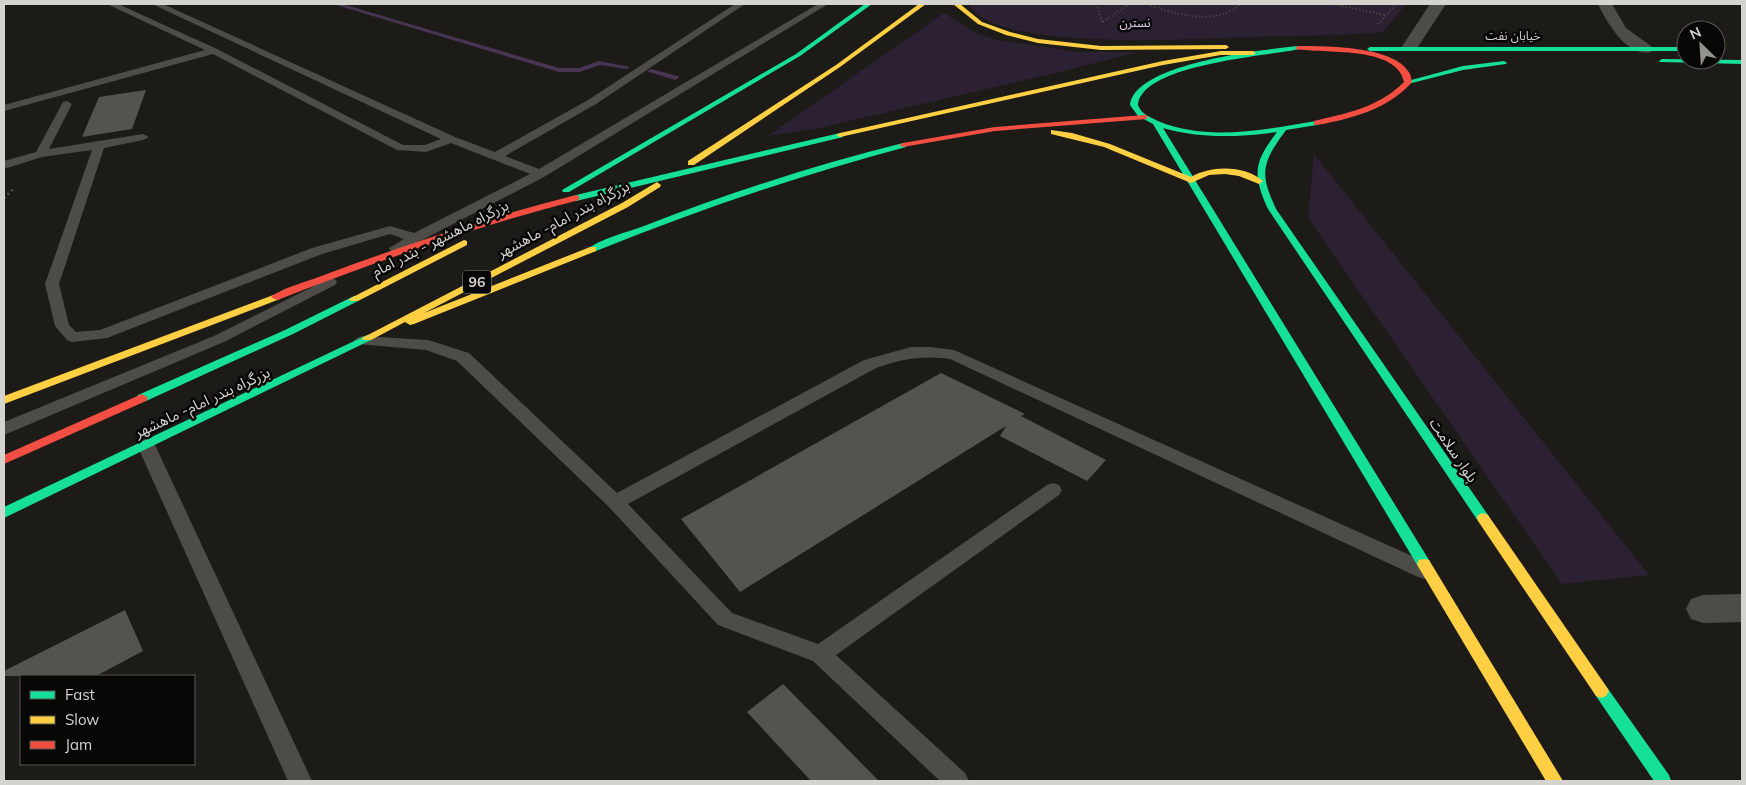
<svg xmlns="http://www.w3.org/2000/svg" width="1746" height="785" viewBox="0 0 1746 785" font-family="Mulish,'Noto Sans Arabic',sans-serif">
  <style>
    .green { fill: #2c2033 }
    .lines { fill: none; stroke-linecap: round; stroke-linejoin: round }
    .stream { fill: #483551; fill-rule: evenodd }
    .building { fill: #545350 }
    .path-far1 { stroke: #53524e; stroke-width: 2; stroke-dasharray: 1 2.5; stroke-linecap: butt }
    .path { stroke: #53524e; stroke-width: 2.5; stroke-dasharray: 2 3; stroke-linecap: butt }
    .lane { fill: #4d4c47; fill-rule: evenodd }
    .street { fill: #4d4c47; fill-rule: evenodd }
    .fast { fill: #16e098; fill-rule: evenodd }
    .slow { fill: #ffcf43; fill-rule: evenodd }
    .jam { fill: #f24e42; fill-rule: evenodd }
    .labels { text-anchor: middle; dominant-baseline: central; stroke-width: 5; stroke-linejoin: round; paint-order: stroke }
    .far-park-label { font-size: 12px; fill: #edd7f9; stroke: #070705 }
    .far-street-label { font-size: 12px; fill: #d4d3ce; stroke: #070705 }
    .shield { fill: #070705; stroke: #969692; stroke-width: 1 }
    .shield-label { font-size: 14px; font-weight: bold; fill: #d4d3ce }
    .street-label { font-size: 15px; fill: #d4d3ce; stroke: #070705 }
  </style>
  <rect width="100%" height="100%" fill="#1c1b17"/>
  <g class="green">
    <path d="M969 4H1406L1383 32C1338 36 1292 36 1246 37 1197 39 991 52 969 4Z"/>
    <polygon points="944,13 976,33 997,40 1079,52 1138,52 1051,74 819,128 768,136"/>
    <polygon points="1314,154 1649,575 1562,584 1308,218"/>
  </g>
  <g class="lines">
    <g class="stream">
      <polygon points="333,4 342,4 559,68 579,68 599,61 630,67 627,69 600,65 580,72 559,72"/>
      <polygon points="651,69 678,76 679,78 675,80 649,72 647,71"/>
    </g>
  </g>
  <g class="building">
    <polygon points="146,90 132,129 82,137 99,97"/>
    <polygon points="941,373 1025,414 1021,416 1106,460 1087,481 1000,436 1006,426 740,592 681,519"/>
    <polygon points="125,610 143,651 96,676 4,676 4,671"/>
    <polygon points="783,684 879,781 811,781 747,712"/>
  </g>
  <g class="lines">
    <g class="path-far1">
      <polyline points="1097,4 1102,22"/>
      <path d="M1148 4C1174 15 1218 26 1240 4"/>
      <polyline points="1332,4 1386,15"/>
      <polyline points="1103,22 1129,4"/>
      <polyline points="1378,24 1396,4"/>
    </g>
    <polyline class="path" points="4,198 14,188"/>
    <g class="lane">
      <polygon points="107,4 118,4 217,49 403,145 425,145 441,139 152,4 163,4 455,137 495,152 588,100 735,4 745,4 596,104 505,156 539,169 818,4 828,4 544,177 401,251 391,251 389,248 404,239 390,234 322,254 107,338 72,342 67,340 55,326 45,284 92,150 42,157 4,169 4,161 36,152 63,102 67,101 72,104 49,149 143,134 149,137 143,140 104,148 59,284 69,325 76,332 100,330 312,248 390,226 414,233 530,174 451,143 426,152 397,150 213,54 4,111 4,105 205,50"/>
      <polygon points="330,278 335,279 337,282 335,285 224,342 4,435 4,422 214,336"/>
      <path d="M362 336 428 340 469 353 617 493 864 360 911 347H930L954 350 1432 565 1435 571 1432 577 1425 579 1418 577 950 359C923 355 901 359 876 368L628 504 732 613 818 644 1047 485 1053 483 1059 485 1062 490 1059 495 836 655 965 773 969 781H940L813 661 718 625 609 507 457 361 426 350 357 344 354 341 357 338Z"/>
      <polygon points="146,439 152,441 155,445 312,781 288,781 137,445 140,441"/>
    </g>
    <g class="street">
      <polygon points="1430,4 1446,4 1415,51 1403,51 1401,48"/>
      <path d="M1598 4H1612L1626 28 1651 46 1653 49 1651 52C1627 58 1606 21 1598 4Z"/>
      <polygon points="1742,594 1742,622 1703,623 1691,619 1686,609 1691,599 1703,595"/>
    </g>
    <g class="fast">
      <polygon points="865,4 872,4 800,56 569,192 563,192 562,190 796,54"/>
      <path d="M1298 46 1301 48 1300 49C1268 56 1142 64 1138 105 1141 114 1150 117 1158 121 1207 142 1266 129 1317 121L1321 123 1317 125 1286 130C1262 163 1259 172 1276 209L1488 515 1489 518 1488 521 1483 523 1478 521 1268 209C1252 174 1254 162 1277 132 1238 137 1201 139 1163 128L1429 560 1431 564 1429 568 1424 569 1419 568 1153 124 1138 116 1130 105C1135 63 1263 50 1298 46Z"/>
      <polygon points="1686,47 1686,51 1370,51 1367,49 1370,47"/>
      <polygon points="1662,59 1742,60 1742,64 1660,62 1659,61"/>
      <polygon points="1504,61 1507,63 1506,64 1463,70 1408,84 1404,82 1463,66"/>
      <polygon points="840,133 844,135 843,137 576,201 572,198 576,195"/>
      <path d="M903 143H906V147C800 175 698 210 596 251L593 252 588 249C597 240 631 231 644 226 729 193 815 165 903 143Z"/>
      <polygon points="354,296 358,297 359,299 358,301 293,334 146,401 142,402 136,398 138,395 285,330"/>
      <polygon points="367,335 371,336 372,338 371,340 4,518 4,507"/>
      <polygon points="1601,684 1606,686 1669,775 1671,781 1654,781 1596,696 1593,691 1596,686"/>
    </g>
    <g class="slow">
      <polygon points="919,4 926,4 840,67 694,165 688,165 688,161 836,65"/>
      <polygon points="953,4 960,4 982,22 1010,32 1038,39 1101,46 1226,45 1229,47 1226,49 1101,50 1038,43 1006,35 978,24"/>
      <polygon points="1221,51 1253,51 1256,53 1253,55 1221,55 1163,65 840,137 836,135 840,133 1163,61"/>
      <path d="M1051 130 1072 133 1110 144 1191 177C1211 165 1245 165 1263 181L1259 184 1239 176 1225 174 1209 175 1191 183 1104 147 1051 134Z"/>
      <polygon points="657,182 661,185 660,187 628,207 424,313 590,247 596,247 596,251 414,324 410,325 405,322 371,340 363,340 362,338 622,203"/>
      <polygon points="464,240 467,241 467,245 358,301 350,301 349,299"/>
      <polygon points="276,294 281,297 280,299 4,404 4,396"/>
      <polygon points="1483,513 1488,515 1606,686 1609,691 1606,696 1601,698 1596,696 1478,521 1477,518 1478,515"/>
      <polygon points="1424,559 1429,560 1563,781 1546,781 1419,568 1417,564 1419,560"/>
    </g>
    <g class="jam">
      <path d="M1298 46C1325 46 1392 46 1408 71 1411 74 1411 78 1412 82 1392 105 1365 114 1337 121 1330 122 1322 125 1314 125V121C1348 113 1379 107 1404 82 1397 45 1323 54 1296 49L1295 48Z"/>
      <polygon points="1144,115 1147,115 1147,119 995,131 903,147 899,145 903,143 995,127"/>
      <path d="M576 195 579 196V200C477 226 378 261 280 299L276 300 271 297C279 289 312 280 324 275 407 244 490 217 576 195Z"/>
      <polygon points="142,394 148,398 146,401 4,464 4,455"/>
    </g>
  </g>
  <g class="labels">
    <g class="far-park-label">
      <text x="1135" y="22">نسترن</text>
    </g>
    <g class="far-street-label">
      <text x="1513" y="35">خیابان نفت</text>
    </g>
    <rect class="shield" x="463" y="270.5" width="28" height="23" rx="4"/>
    <g class="shield-label">
      <text x="477" y="282">96</text>
    </g>
    <g class="street-label">
      <text transform="translate(563 219) rotate(-28)">بزرگراه بندر امام- ماهشهر</text>
      <text transform="translate(440 238) rotate(-27)">بزرگراه ماهشهر - بندر امام</text>
      <text transform="translate(202 402) rotate(-25)">بزرگراه بندر امام- ماهشهر</text>
      <text transform="translate(1454 450) rotate(56)">بلوار سلامت</text>
    </g>
  </g>
  <rect width="1746" height="785" fill="none" stroke="#d4d3ce" stroke-width="10"/>
  <rect x="20" y="675" width="175" height="90" fill="#070705" stroke="#595955"/>
  <rect x="30" y="691" width="25" height="8" fill="#16e098" stroke="#595955"/>
  <text x="65" y="700" font-size="15" fill="#d4d3ce">Fast</text>
  <rect x="30" y="716" width="25" height="8" fill="#ffcf43" stroke="#595955"/>
  <text x="65" y="725" font-size="15" fill="#d4d3ce">Slow</text>
  <rect x="30" y="741" width="25" height="8" fill="#f24e42" stroke="#595955"/>
  <text x="65" y="750" font-size="15" fill="#d4d3ce">Jam</text>
  <g transform="translate(1701 45) rotate(335)"><circle r="24" fill="#070705" stroke="#595955"/>
  <path d="M0-4L9 19L0 12L-9 19Z" fill="#94938e"/>
  <text y="-8" font-size="14" font-weight="bold" text-anchor="middle" fill="#d4d3ce">N</text>
  </g>
</svg>
